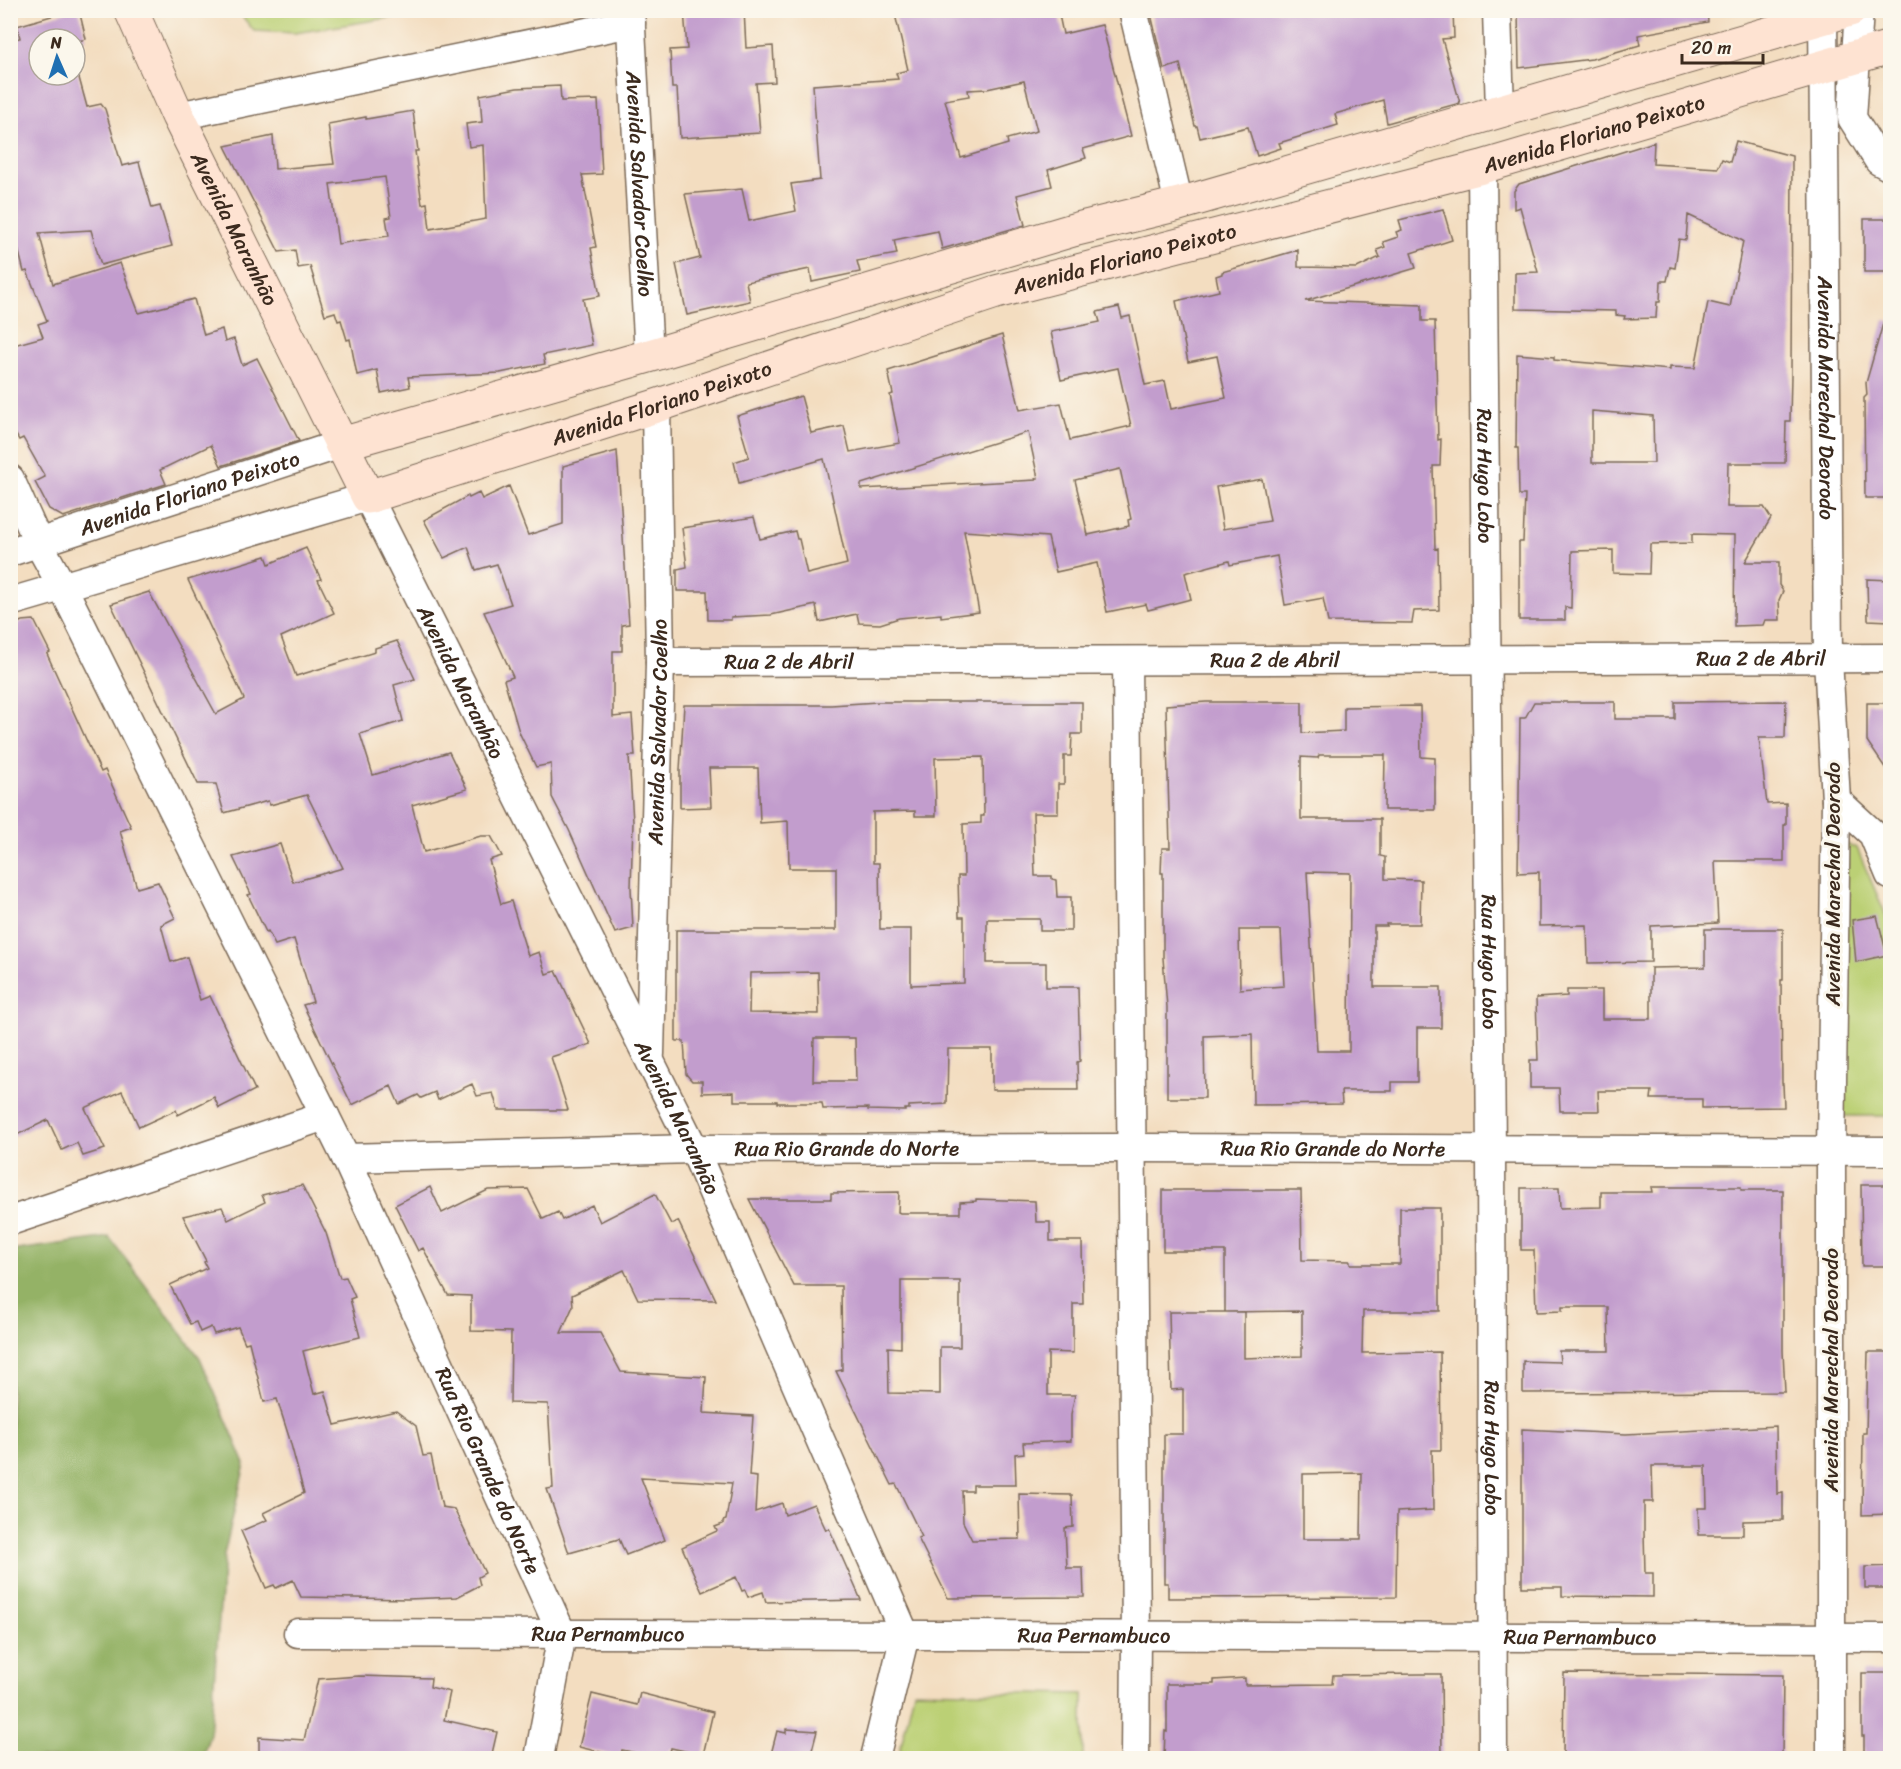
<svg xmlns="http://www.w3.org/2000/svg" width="1901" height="1769" viewBox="0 0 1901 1769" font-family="Sriracha,sans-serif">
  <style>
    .green { fill: #bbd074; stroke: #7b7d49; stroke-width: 1.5 }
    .forest { fill: #94b266; stroke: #686e42; stroke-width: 1.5 }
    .building { fill: #c29dcd; fill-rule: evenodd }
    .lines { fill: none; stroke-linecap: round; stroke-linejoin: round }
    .street-casing { stroke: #7b6957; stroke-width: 31 }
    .secondary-casing { stroke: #7b6957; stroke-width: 35 }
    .street { stroke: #fff; stroke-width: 28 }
    .secondary { stroke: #fee3d2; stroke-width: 33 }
    .labels { text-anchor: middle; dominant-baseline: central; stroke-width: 6; stroke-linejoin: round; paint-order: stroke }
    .street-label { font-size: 21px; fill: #3b2a1e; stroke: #fbf7ec }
  </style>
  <rect width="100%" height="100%" fill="#fbf7ec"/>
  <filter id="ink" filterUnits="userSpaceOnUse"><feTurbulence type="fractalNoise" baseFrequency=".0167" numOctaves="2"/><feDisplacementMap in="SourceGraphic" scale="12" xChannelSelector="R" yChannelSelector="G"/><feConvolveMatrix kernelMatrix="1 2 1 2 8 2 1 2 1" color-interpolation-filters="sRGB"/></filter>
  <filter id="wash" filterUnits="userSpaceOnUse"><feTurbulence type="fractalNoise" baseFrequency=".008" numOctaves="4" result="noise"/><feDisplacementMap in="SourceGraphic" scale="24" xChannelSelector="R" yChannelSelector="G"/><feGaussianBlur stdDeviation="1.35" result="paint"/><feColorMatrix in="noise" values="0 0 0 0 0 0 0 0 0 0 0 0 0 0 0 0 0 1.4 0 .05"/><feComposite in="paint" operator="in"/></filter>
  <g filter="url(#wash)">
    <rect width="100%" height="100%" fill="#f3ddc0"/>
    <g class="green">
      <polygon points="238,11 421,11 419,13 295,33 254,31"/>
      <polygon points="1839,841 1857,848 1890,925 1890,1116 1840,1116"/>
      <polygon points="914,1691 1083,1694 1083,1758 898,1758"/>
    </g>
    <polygon class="forest" points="109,1237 200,1358 245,1464 224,1555 210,1734 202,1758 11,1758 11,1251"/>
    <g id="blocks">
      <g class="building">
        <polygon points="72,10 79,10 86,39 75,42 75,39 39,39 39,75 75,75 75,63 87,107 101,104 105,109 122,166 139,162 152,208 160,206 172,246 101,265 91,230 39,233 53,284 120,263 139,313 194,299 204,335 222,329 225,342 234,339 242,365 257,358 299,441 221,466 211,445 160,470 166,484 63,517 49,509 35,482 45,477 23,438 19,440 10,424 10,346 43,337 38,324 47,321 27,271 24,272 17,244 10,245 10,40 20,38 17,26"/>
        <polygon points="684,10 744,10 746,48 773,46 775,82 756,83 760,133 680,138 677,88 672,88 670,50 687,49"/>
        <path d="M894 10H1058L1063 34 1102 25 1131 136 1083 149 1086 158 1048 170 1052 186 1017 195 1025 225 942 249 938 231 894 240 897 254 857 261 860 272 812 282 810 269 746 282 750 301 687 315 676 264 700 258 685 194 742 189 749 221 796 211 791 184 820 180 813 85 898 79 896 73 908 70ZM1024 81 1037 131 1007 139 1008 144 961 158 945 100 969 96 968 90 987 89Z"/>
        <polygon points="1150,10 1453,10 1454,38 1442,39 1460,103 1387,123 1383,100 1335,114 1338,125 1279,143 1281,148 1257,156 1248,127 1200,138 1197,126 1195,126 1180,64 1164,69"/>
        <polygon points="1518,10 1567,10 1567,15 1597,10 1707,10 1708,22 1638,35 1640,45 1592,59 1519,68"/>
        <path d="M560 86 561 101 598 100 602 174 582 175 596 247 591 248 600 296 583 299 592 345 543 355 545 364 500 373 408 377 410 387 381 393 377 370 357 375 350 339 347 340 341 320 338 321 335 312 325 315 310 266 298 268 295 250 279 252 225 146 273 136 275 169 334 164 328 124 366 117V119L413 111 418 151H415L422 204 427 203 430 229 486 219 483 145 469 147 466 124 482 122 480 95 517 88ZM385 177 391 217 386 218 389 236 338 244 330 184Z"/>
        <path d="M1736 141 1792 156 1791 375 1790 421H1786L1785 463H1728L1727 507H1764L1771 518 1745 562H1779V585L1783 591 1779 600 1780 620H1765L1763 625 1734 626 1735 535 1692 534V543L1650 544 1649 574 1613 573V550L1572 551 1571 608 1565 607V620H1519V542H1523L1525 495H1519L1518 448H1516L1517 354 1554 357V360L1670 370V367L1695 368 1708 302 1730 307 1743 241 1688 215 1686 240 1679 239 1675 268 1670 267 1667 281H1661L1660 302H1657L1656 318 1624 319 1625 316 1616 315V311L1515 309V273L1538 272 1520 207 1514 209V191L1519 184 1654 142 1653 164 1718 168 1722 159 1730 162ZM1592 411 1653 416 1654 463H1592Z"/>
        <path d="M1443 209 1452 240 1411 253 1416 268 1305 301 1422 305V321H1435L1438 440 1441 439 1440 466H1433L1435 549 1438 548 1439 610 1414 611 1412 623 1328 622 1323 598 1285 605 1277 556 1230 565 1229 561 1185 573 1191 599 1148 610 1146 604 1107 612 1097 563 1056 572 1048 537 964 531 979 612 941 617V614L899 618 880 624 859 623 857 614 819 622 816 605 771 615 731 617V620H708L707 591H677V569L687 567 682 528 754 517 760 539 795 531 797 539H799L807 574 847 564 824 459 739 483 734 462 749 457 737 416 801 396 811 433 844 426 850 452 900 443 890 395 893 394 888 371 1002 335 1020 410 1061 403 1070 440 1131 426 1118 368 1061 380 1051 332 1100 322 1097 312 1119 307 1122 318 1130 316 1145 385 1165 381 1171 409 1226 398 1217 356 1188 362 1176 301 1219 291 1216 276 1222 274V272L1298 250V267L1357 268 1380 257 1377 250 1385 247 1383 242 1398 237 1396 232 1402 230 1399 220ZM1028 432 1038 478H1035L1036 480 861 489V484ZM1120 469 1131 519 1128 520 1129 526 1088 535 1075 480ZM1262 479 1270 521 1223 529 1216 487Z"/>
        <rect x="1864" y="219" width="26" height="53"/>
        <polygon points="1884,320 1890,321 1890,498 1865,498 1864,398 1867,395 1866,383"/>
        <polygon points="617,451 629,624 622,625 622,651 613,651 613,717 632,715 635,756 629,756 633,822 631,888 633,928 615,933 569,830 552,797 551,764 536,767 519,732 504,680 513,677 484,612 511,604 497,564 476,570 468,547 444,558 424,520 468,496 469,498 479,493 482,499 509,486 528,535 563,524 563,466"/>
        <polygon points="306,548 321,579 318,580 334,613 281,637 296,676 375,652 375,648 397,641 415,679 394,685 403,721 360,734 373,775 449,752 467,789 412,805 424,852 481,836 491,836 502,856 489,860 501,904 511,901 528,956 539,952 546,974 556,971 591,1044 551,1057 568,1110 498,1110 493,1093 477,1096 472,1084 438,1100 435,1092 421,1098 418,1095 399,1104 391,1086 352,1105 303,1005 313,1002 294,939 275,945 268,931 266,932 248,895 251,894 233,857 280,844 293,882 343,868 307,795 270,805 268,801 224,813 216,784 198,784 111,604 149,592 216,714 244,699 188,580 266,556 269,564"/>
        <polygon points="1867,579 1890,580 1890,621 1868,620"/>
        <polygon points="34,620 50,652 47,654 101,772 105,770 131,827 120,831 137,888 158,882 175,918 161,925 171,962 187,957 200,1000 210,996 255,1090 219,1108 214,1097 178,1115 176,1110 139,1127 122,1091 85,1108 105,1149 83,1156 77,1143 62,1150 48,1120 10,1138 10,626 22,621"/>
        <polygon points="1786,701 1785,738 1759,738 1767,804 1786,803 1786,825 1784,825 1784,861 1715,861 1718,923 1651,926 1651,962 1588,963 1587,925 1539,926 1539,872 1518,873 1520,718 1525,718 1534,702 1615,702 1615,719 1675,719 1675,702"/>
        <path d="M878 702H1082V734H1072L1071 756H1064V784H1058V813H1033L1035 876H1052V879L1056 880 1057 897H1071V931H1040V919H987V963H1046V987H1078L1080 1061 1077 1062 1078 1090H992V1049H948L947 1104 909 1106V1109H905V1111L868 1110V1108L823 1109 822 1103H777V1101H734V1092L702 1093V1081H692L686 1074 684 1041H676V930H836V868H789L788 821 760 823 758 768H709L711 807 680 808V770L684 705H831ZM983 757 984 816H981V823L963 824 964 876H958L959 917H964V983L911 985V929H880L879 863H873V812L915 811V816H936L935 758ZM818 972 819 1014 749 1013 750 973ZM814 1038H855L856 1081H813Z"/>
        <path d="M1206 702H1302V733L1344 731V707L1420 706 1421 757 1435 758V810H1384L1385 755H1319L1318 758 1301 757V819H1380V856L1385 857V879L1421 880 1420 924H1386L1387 926H1374V987H1441V1028H1417V1082H1392V1091H1341L1342 1104 1253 1105 1252 1034 1204 1036 1205 1098H1167V1007L1163 958V873H1161L1162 848H1170L1166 705ZM1307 872 1350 873 1349 1051H1317ZM1239 930H1281L1284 986 1240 989Z"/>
        <polygon points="1867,703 1890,703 1890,775 1867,741"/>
        <polygon points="1877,916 1887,955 1856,962 1852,920"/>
        <polygon points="1705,929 1783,929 1783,980 1781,980 1782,1084 1783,1084 1784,1107 1702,1108 1702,1099 1651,1099 1652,1091 1598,1091 1599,1111 1560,1111 1559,1088 1530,1088 1530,1060 1538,1060 1536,998 1567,996 1567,990 1602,990 1602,1019 1651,1019 1651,968 1705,967"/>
        <polygon points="302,1185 326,1233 340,1278 346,1277 355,1297 350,1299 360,1337 303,1351 314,1394 325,1391 335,1425 396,1411 416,1426 423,1456 431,1455 442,1507 454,1509 485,1573 478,1577 480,1585 457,1597 408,1599 301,1597 293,1580 276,1588 274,1585 266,1588 241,1531 267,1520 263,1513 304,1493 289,1437 277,1399 264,1402 249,1342 245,1343 238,1327 214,1334 211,1327 200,1332 196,1322 190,1324 170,1285 207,1268 204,1262 206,1261 183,1216 222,1207 228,1220 265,1202 262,1195"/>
        <polygon points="1861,1185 1890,1185 1890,1266 1862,1266"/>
        <polygon points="430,1187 442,1213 488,1190 528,1189 543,1219 558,1212 562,1220 592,1205 600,1222 655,1194 671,1224 678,1221 716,1300 638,1299 624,1270 572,1295 573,1306 561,1333 600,1333 621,1372 706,1377 704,1413 753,1416 749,1476 757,1477 755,1512 782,1503 785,1515 814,1504 826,1530 829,1528 861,1600 766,1602 763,1592 748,1597 745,1590 742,1591 736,1577 702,1592 682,1547 717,1531 715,1527 723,1524 723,1521 726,1520 732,1483 641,1478 665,1540 626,1555 619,1539 569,1553 547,1489 553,1488 548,1404 510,1403 511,1332 471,1331 471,1296 448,1295 423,1248 418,1251 395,1205"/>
        <polygon points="1651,1187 1741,1187 1741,1190 1783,1190 1783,1351 1785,1392 1523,1393 1523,1361 1560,1362 1559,1351 1609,1351 1608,1307 1562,1307 1562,1311 1536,1312 1534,1250 1521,1250 1521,1188 1559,1188 1560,1208 1601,1207 1601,1192 1652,1192"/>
        <path d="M1163 1190H1301L1302 1260 1350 1261V1264H1400V1208H1440V1311H1363L1362 1353 1440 1352 1441 1450H1432L1433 1510 1397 1512 1396 1597 1168 1598V1583H1164V1434H1183V1389L1171 1390 1169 1312H1244V1358L1302 1356V1311L1225 1312V1251H1163ZM1362 1473 1361 1539H1303V1474Z"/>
        <path d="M899 1192 898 1212 900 1213H960V1202L976 1201V1199L1035 1201 1036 1222H1050V1241H1082L1083 1304H1073V1353L1048 1352V1395H1075L1071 1414V1441L1023 1443 1024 1453 1015 1454 1016 1485H973V1491H962L963 1522 972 1540 1020 1539 1019 1494 1072 1495 1073 1527 1065 1528 1067 1568H1083L1084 1597 948 1598 918 1538 922 1537 896 1484 892 1485 836 1371 842 1370 841 1286H794L749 1199H831V1193ZM901 1281H960V1347H940V1394L889 1393 888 1347 901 1348Z"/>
        <polygon points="1868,1352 1890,1352 1890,1393 1887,1393 1885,1437 1890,1437 1890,1514 1862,1515 1863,1433 1866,1433"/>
        <polygon points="1776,1426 1777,1494 1783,1493 1783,1520 1743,1521 1743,1535 1699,1535 1698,1508 1707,1508 1706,1466 1652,1466 1653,1502 1644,1502 1644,1532 1645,1573 1653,1573 1653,1597 1562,1596 1562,1587 1522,1587 1522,1429 1626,1434"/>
        <polygon points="1890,1566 1890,1588 1865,1588 1865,1567"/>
        <polygon points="1564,1673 1783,1675 1782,1757 1737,1757 1737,1758 1563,1758"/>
        <polygon points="1862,1673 1890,1673 1890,1758 1864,1758 1864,1736 1862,1736"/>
        <polygon points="1420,1674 1441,1674 1442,1758 1164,1758 1165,1731 1167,1732 1167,1684 1214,1684 1214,1680 1245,1678 1245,1685 1332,1684 1333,1675"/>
        <polygon points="359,1676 431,1678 430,1687 450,1692 444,1720 497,1732 491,1758 259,1758 259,1737 304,1740 318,1679"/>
        <polygon points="640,1693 713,1712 703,1755 671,1748 668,1758 659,1758 622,1750 620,1757 579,1747 592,1694 637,1705"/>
        <polygon points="786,1729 817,1731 810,1758 770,1758 777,1731 786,1733"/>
      </g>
    </g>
  </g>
  <g filter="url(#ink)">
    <use href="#blocks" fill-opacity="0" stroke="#7b6957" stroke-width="1.5"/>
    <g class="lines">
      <g class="street-casing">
        <g id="street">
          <path id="s1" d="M630 10 649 356"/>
          <polyline points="1133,10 1179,204"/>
          <polyline points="1497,10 1500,112"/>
          <path id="s2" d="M1823 10 1828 659 1836 800 1831 1151V1758"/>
          <polyline points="1859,10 1852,118 1879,161 1890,167"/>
          <polyline points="178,116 631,23"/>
          <path id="s3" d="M1482 167 1491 1150 1493 1758"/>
          <path id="s4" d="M10 479 39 544 62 586 346 1158 562 1634 539 1758"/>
          <path id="s5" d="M10 552 341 444"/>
          <path id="s6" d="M10 602 368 497 694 1149 905 1635 875 1758"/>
          <polyline points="1127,661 1136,1636 1135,1758"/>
          <path id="s7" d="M660 662 1890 658"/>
          <polyline points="1836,800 1873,834 1890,875"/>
          <path id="s8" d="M650 1054 660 662 656 406"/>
          <path id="s9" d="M346 1158 694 1149 1131 1148 1890 1151"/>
          <polyline points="10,1221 325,1116"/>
          <path id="s10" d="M298 1633 1890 1638"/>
        </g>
      </g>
      <g class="secondary-casing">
        <g id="secondary">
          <path id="s11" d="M131 10 178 116 368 497 656 406 996 292 1482 167 1890 47"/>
          <polyline points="341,444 649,356 1073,230 1179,204 1850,10"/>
        </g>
      </g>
      <use href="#street" class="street"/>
      <use href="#secondary" class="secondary"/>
    </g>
  </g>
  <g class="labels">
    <g class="street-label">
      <text stroke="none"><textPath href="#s11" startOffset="1821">Avenida Floriano Peixoto</textPath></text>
      <text stroke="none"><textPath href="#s1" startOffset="174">Avenida Salvador Coelho</textPath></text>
      <text stroke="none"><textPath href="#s11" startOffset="242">Avenida Maranhão</textPath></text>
      <text stroke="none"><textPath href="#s11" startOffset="1335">Avenida Floriano Peixoto</textPath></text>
      <text stroke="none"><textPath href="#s2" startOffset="388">Avenida Marechal Deorodo</textPath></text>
      <text stroke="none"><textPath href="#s11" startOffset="850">Avenida Floriano Peixoto</textPath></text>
      <text stroke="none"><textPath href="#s3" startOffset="309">Rua Hugo Lobo</textPath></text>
      <text stroke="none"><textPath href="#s5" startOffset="189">Avenida Floriano Peixoto</textPath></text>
      <text stroke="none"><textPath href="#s7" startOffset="1101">Rua 2 de Abril</textPath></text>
      <text stroke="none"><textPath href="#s7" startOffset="615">Rua 2 de Abril</textPath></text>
      <text stroke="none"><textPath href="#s7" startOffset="129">Rua 2 de Abril</textPath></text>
      <text stroke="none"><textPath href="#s6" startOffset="580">Avenida Maranhão</textPath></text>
      <text stroke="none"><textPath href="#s8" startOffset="322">Avenida Salvador Coelho</textPath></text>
      <text transform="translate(1833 884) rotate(-90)">Avenida Marechal Deorodo</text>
      <text stroke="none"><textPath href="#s3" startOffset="795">Rua Hugo Lobo</textPath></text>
      <text stroke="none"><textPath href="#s6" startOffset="1066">Avenida Maranhão</textPath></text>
      <text stroke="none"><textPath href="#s9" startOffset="501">Rua Rio Grande do Norte</textPath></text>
      <text stroke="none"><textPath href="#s9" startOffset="987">Rua Rio Grande do Norte</textPath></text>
      <text transform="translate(1831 1370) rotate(-90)">Avenida Marechal Deorodo</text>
      <text stroke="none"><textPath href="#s3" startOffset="1281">Rua Hugo Lobo</textPath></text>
      <text stroke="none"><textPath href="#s4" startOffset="1101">Rua Rio Grande do Norte</textPath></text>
      <text stroke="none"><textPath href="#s10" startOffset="310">Rua Pernambuco</textPath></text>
      <text stroke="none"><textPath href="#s10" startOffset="796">Rua Pernambuco</textPath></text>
      <text stroke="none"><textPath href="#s10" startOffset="1282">Rua Pernambuco</textPath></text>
    </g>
  </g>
  <rect width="1901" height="1769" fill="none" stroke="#fbf7ec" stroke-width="36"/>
  <g transform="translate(57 57) rotate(357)"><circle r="28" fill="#fbf7ec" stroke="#aea59a" stroke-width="1.5"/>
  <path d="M0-4.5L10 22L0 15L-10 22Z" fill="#1f6fb2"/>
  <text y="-9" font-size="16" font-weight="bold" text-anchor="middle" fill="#3b2a1e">N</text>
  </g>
  <path d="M1682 54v9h81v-9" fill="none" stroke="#3b2a1e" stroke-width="3"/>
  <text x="1691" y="54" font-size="18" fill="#3b2a1e" stroke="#fbf7ec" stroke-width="4.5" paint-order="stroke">20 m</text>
</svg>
